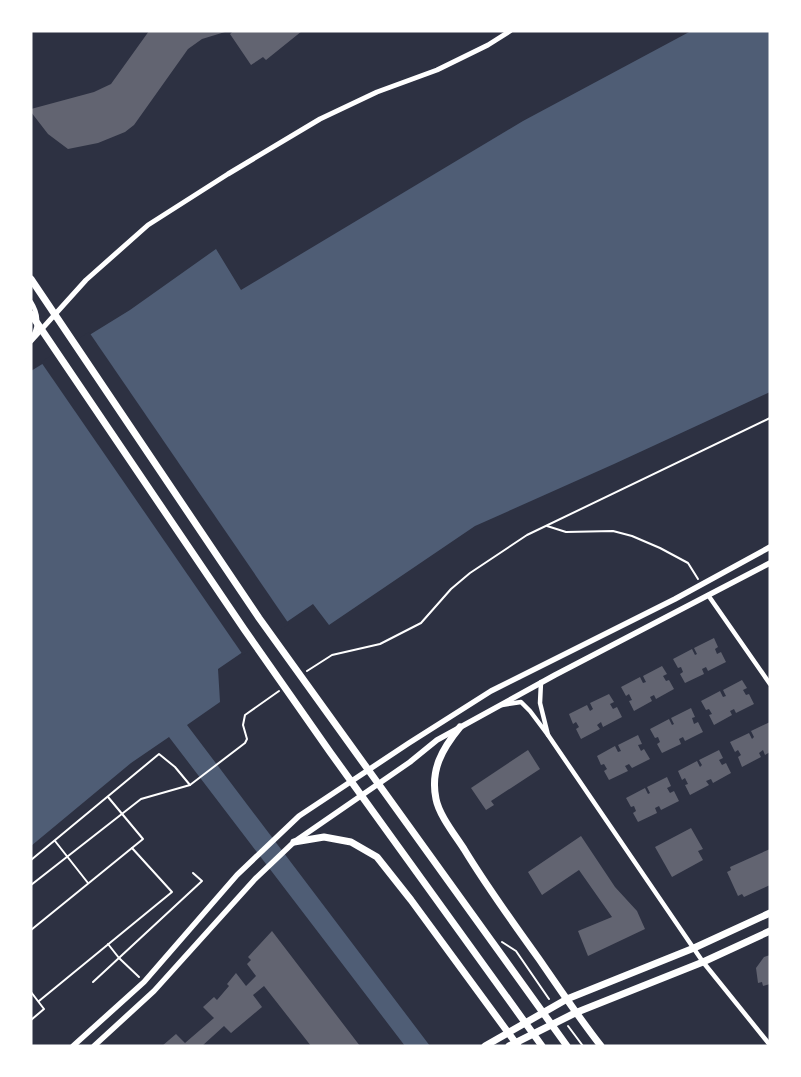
<svg xmlns="http://www.w3.org/2000/svg" width="801" height="1077" viewBox="0 0 801 1077" font-family="'Varela Round',sans-serif">
  <style>
    .water { fill: #4f5d75 }
    .pier { fill: #2d3142 }
    .building { fill: #626471 }
    .lines { fill: none; stroke-linecap: round; stroke-linejoin: round }
    .path { stroke: #fff; stroke-width: 2 }
    .minor { stroke: #fff; stroke-width: 4.5 }
    .tertiary { stroke: #fff; stroke-width: 5 }
    .secondary { stroke: #fff; stroke-width: 5.5 }
    .primary { stroke: #fff; stroke-width: 7 }
  </style>
  <rect width="100%" height="100%" fill="#2d3142"/>
  <polygon class="water" points="691,31 770,31 770,392 614,464 475,526 329,625 313,604 218,669 220,702 187,725 430,1046 405,1046 169,737 131,763 31,846 31,371 130,310 216,249 241,290 523,121"/>
  <polygon class="pier" points="89,332 289,624 243,655 41,362"/>
  <g class="building">
    <polygon points="149,31 225,32 202,39 188,49 134,125 125,132 98,143 68,149 48,134 31,112 31,109 94,92 111,84"/>
    <polygon points="233,31 302,31 266,60 263,57 251,65 230,34"/>
    <polygon points="714,638 718,647 715,649 717,654 721,652 726,662 708,671 706,667 702,669 704,674 685,683 680,674 683,672 681,667 678,668 673,659 692,649 695,655 697,654 694,648"/>
    <polygon points="662,666 667,674 663,676 666,681 669,680 674,689 656,699 654,695 650,697 652,701 634,711 629,701 632,700 629,694 626,696 621,687 640,677 643,683 646,682 643,676"/>
    <polygon points="742,680 747,688 743,690 746,695 749,694 754,704 736,713 734,709 730,711 732,715 714,725 709,715 712,714 709,709 706,710 701,701 720,691 723,697 726,696 723,690"/>
    <polygon points="609,694 614,702 610,704 613,709 617,707 622,717 603,727 601,722 597,725 600,729 581,739 576,729 579,727 576,722 573,724 569,714 587,705 590,711 593,709 590,703"/>
    <polygon points="691,708 695,717 692,718 694,724 698,722 703,732 685,741 683,737 679,739 681,744 662,753 657,744 660,742 658,737 655,738 650,729 669,719 672,725 674,724 671,718"/>
    <polygon points="770,722 770,752 765,755 763,750 759,753 761,757 742,767 738,757 741,755 738,750 735,752 730,742 749,733 752,739 754,737 751,731"/>
    <polygon points="638,735 642,744 638,745 641,751 644,749 650,759 632,768 629,764 625,766 628,771 609,780 604,771 607,769 604,764 601,765 597,756 615,746 618,752 621,751 618,745"/>
    <polygon points="528,750 540,769 491,801 494,805 486,810 471,788"/>
    <polygon points="719,750 723,758 719,760 722,765 726,763 731,773 713,783 711,779 706,781 709,785 690,795 685,785 688,784 685,778 682,780 678,771 697,761 700,767 702,765 699,760"/>
    <polygon points="667,777 671,786 667,788 670,793 674,791 679,801 661,810 659,806 655,808 657,813 638,822 633,813 636,811 634,806 631,807 626,798 645,788 648,794 650,793 647,787"/>
    <polygon points="691,828 703,849 698,851 703,860 672,877 655,847"/>
    <polygon points="581,836 615,887 637,911 645,929 588,956 578,931 612,917 579,870 542,895 528,872"/>
    <polygon points="770,849 770,885 744,897 742,894 738,896 727,872 731,870 730,867"/>
    <polygon points="272,931 360,1046 311,1046 264,986 253,995 262,1007 231,1033 224,1026 202,1046 162,1046 176,1034 185,1043 214,1018 203,1007 214,997 217,1000 229,986 227,984 236,973 246,986 256,976 247,964 251,960 248,957"/>
    <polygon points="770,955 770,984 763,986 762,982 758,983 756,968 764,957"/>
  </g>
  <g class="lines">
    <g class="path">
      <polyline points="547,526 566,532 613,531 632,536 660,548 688,563 698,579"/>
      <polyline points="307,671 332,655 380,644 421,623 451,589 470,573 527,535 770,418"/>
      <polyline points="55,841 88,883"/>
      <polyline points="31,860 159,754 175,767 190,785"/>
      <polyline points="31,885 141,799 190,785 245,743 247,739 243,725 245,715 279,691"/>
      <polyline points="31,930 143,839 108,797"/>
      <polyline points="502,942 516,951 549,999"/>
      <polyline points="108,944 119,958 139,977"/>
      <polyline points="93,982 202,881 193,873"/>
      <polyline points="31,992 44,1009 31,1020"/>
      <polyline points="39,1001 172,892 132,848"/>
      <polyline points="568,1026 583,1046"/>
    </g>
    <g class="minor">
      <path d="M31 302C38 313 39 325 33 336"/>
      <polyline points="708,595 770,684"/>
      <polyline points="502,705 521,702 530,711 548,735 540,703 541,682"/>
      <polyline points="548,735 703,962 770,1045"/>
    </g>
    <polyline class="tertiary" points="31,341 86,280 148,225 228,174 320,119 377,92 437,70 488,45 510,31"/>
    <g class="secondary">
      <polyline points="73,1046 144,982 237,875 299,816 409,743 491,691 675,599 770,547"/>
      <polyline points="94,1046 154,991 255,879 294,842 410,762 437,740 555,675 770,563"/>
    </g>
    <g class="primary">
      <polyline points="31,279 259,618 567,1046"/>
      <polyline points="31,314 244,629 330,752 542,1046"/>
      <path d="M460 727C442 749 430 770 436 799 439 815 455 835 464 849 487 887 513 923 539 959 559 988 579 1018 601 1046"/>
      <polyline points="294,842 324,837 351,842 377,857 411,900 518,1046"/>
      <polyline points="485,1046 567,999 694,948 770,913"/>
      <polyline points="509,1046 575,1013 703,962 770,931"/>
    </g>
  </g>
  <rect width="801" height="1077" fill="none" stroke="#ffffff" stroke-width="65"/>
</svg>
